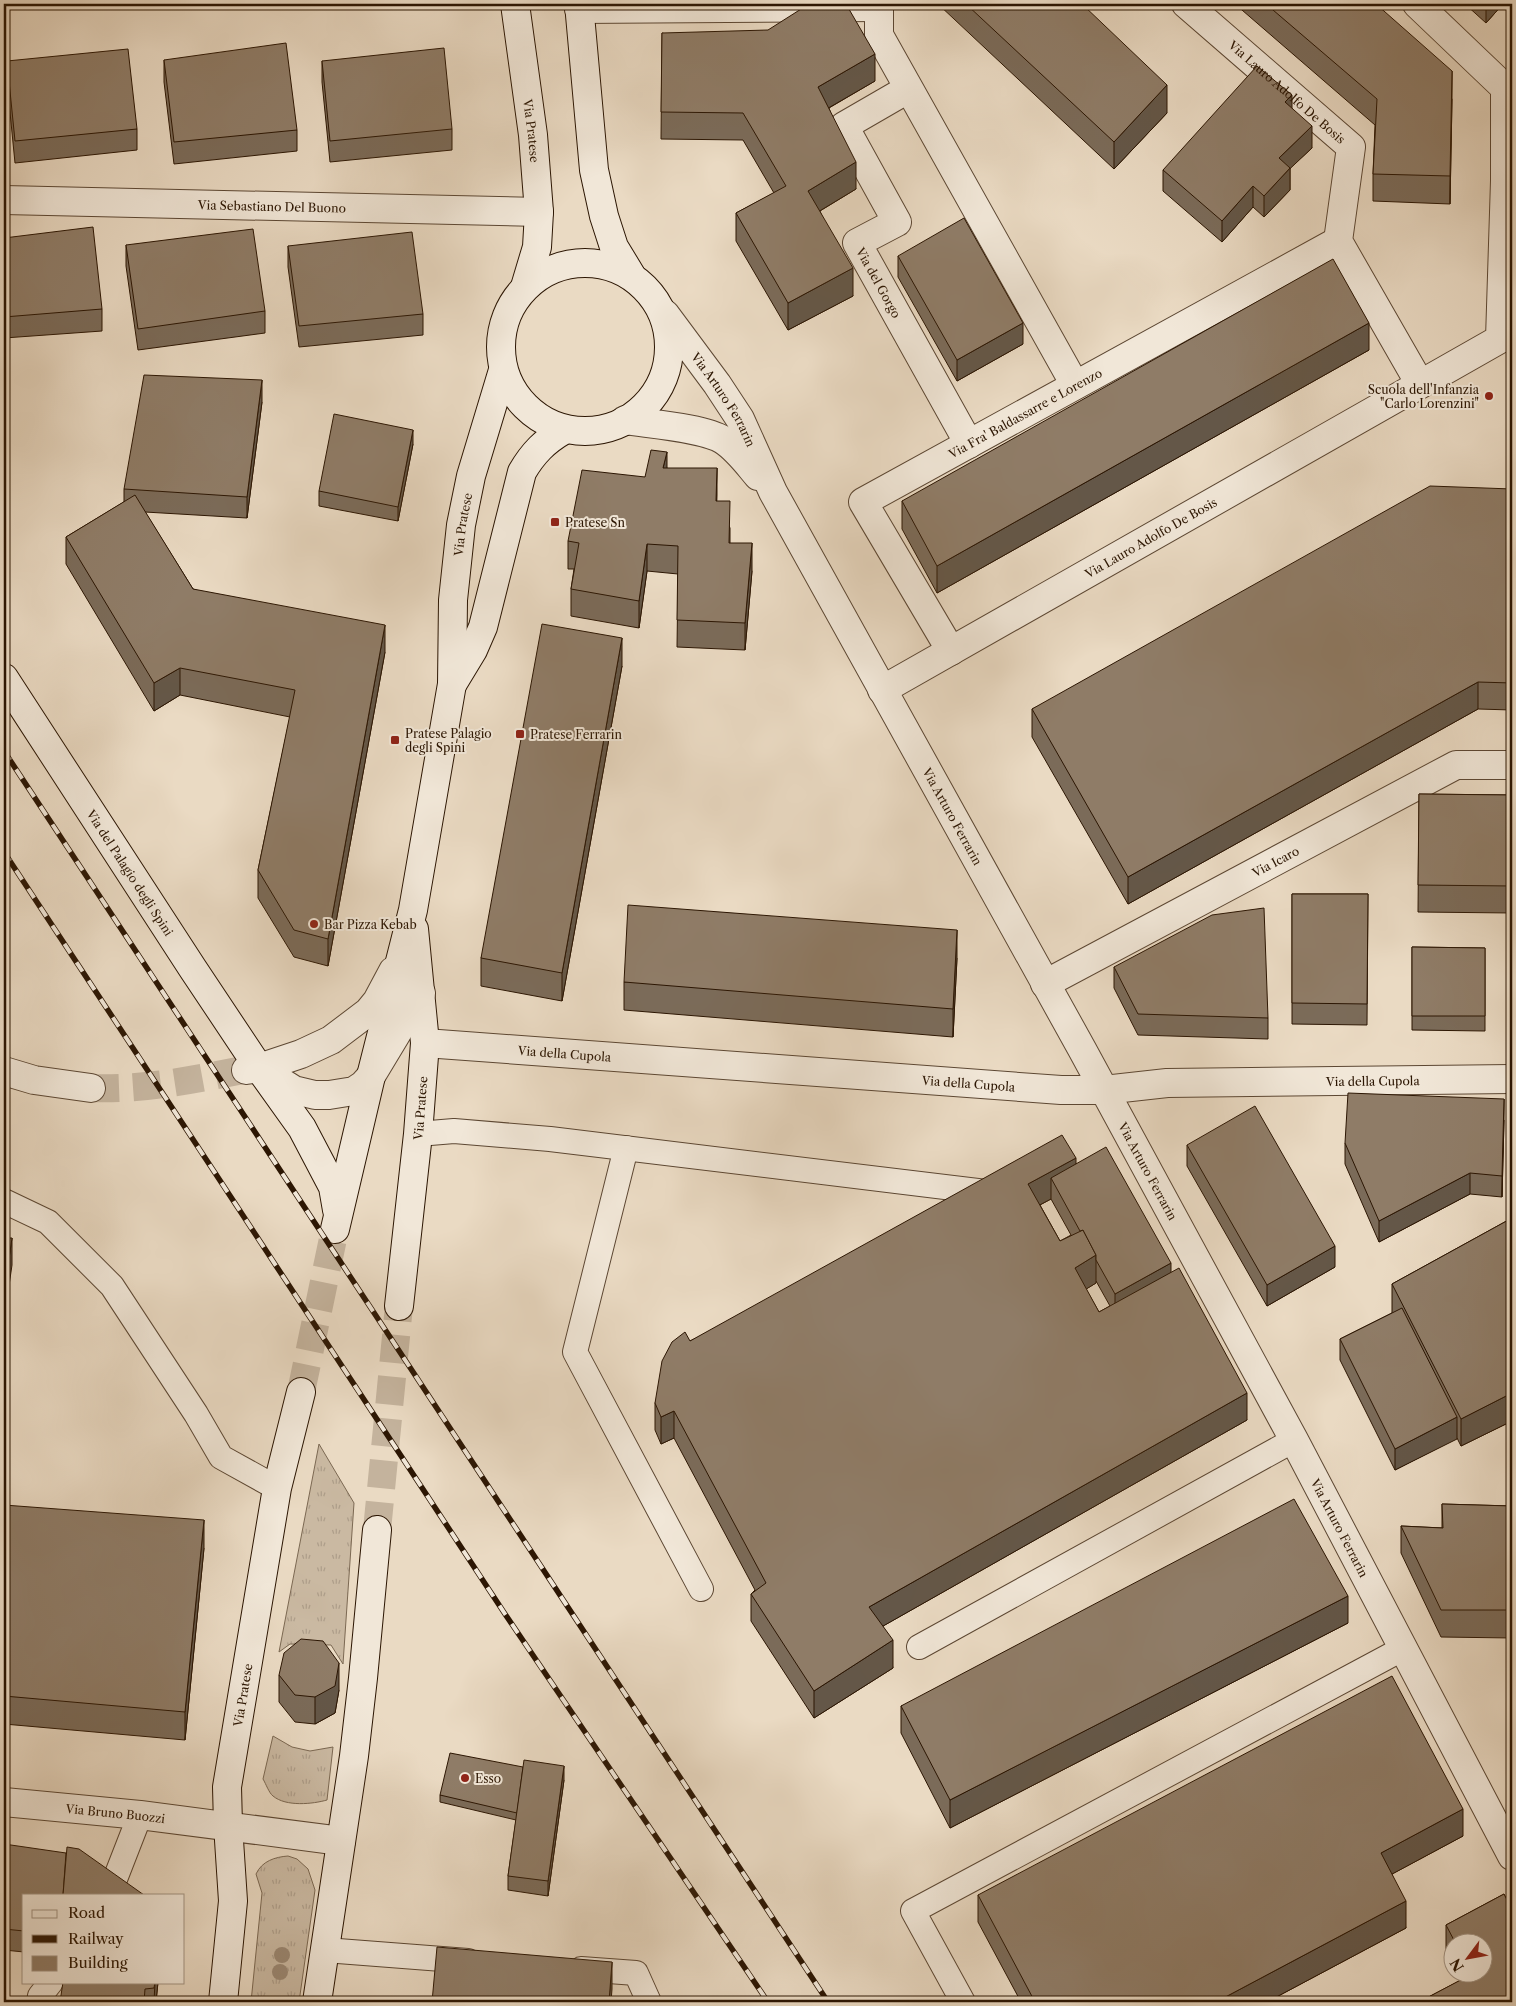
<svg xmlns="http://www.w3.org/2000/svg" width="1516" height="2006" viewBox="0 0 1516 2006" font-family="'Libre Caslon Text',serif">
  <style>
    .grass { fill: url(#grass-tufts); stroke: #7b6852 }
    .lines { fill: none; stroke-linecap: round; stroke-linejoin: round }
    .minor-tunnel { stroke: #c4b39d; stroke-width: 28; stroke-dasharray: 28 14; stroke-linecap: butt }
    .secondary-tunnel { stroke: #c4b39d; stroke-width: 28; stroke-dasharray: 28 14; stroke-linecap: butt }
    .service-casing { stroke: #5c4733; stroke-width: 26 }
    .minor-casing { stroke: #5c4733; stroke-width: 30 }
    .secondary-casing { stroke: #2c1603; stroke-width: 30 }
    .service { stroke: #f1e7d8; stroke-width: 24 }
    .minor { stroke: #f1e7d8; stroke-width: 28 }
    .secondary { stroke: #f1e7d8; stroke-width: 28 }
    .rail-casing { stroke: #2c1603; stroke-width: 5.5 }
    .rail { stroke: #f1e7d8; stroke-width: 4; stroke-dasharray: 11; stroke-linecap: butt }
    .tree { fill: #9b8974 }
    .wall { fill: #7b6b59; stroke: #2c1603; fill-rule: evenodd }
    .shaded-wall { fill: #645748; stroke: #2c1603 }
    .building { fill: #8f7c67; stroke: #2c1603 }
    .poi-dot { fill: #8f2418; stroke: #f1e7d8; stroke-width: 2 }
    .labels { text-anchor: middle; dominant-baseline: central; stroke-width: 4; stroke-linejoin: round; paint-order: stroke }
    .street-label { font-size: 12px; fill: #2c1603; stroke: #f1e7d8 }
    .poi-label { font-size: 12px; fill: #2c1603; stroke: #f1e7d8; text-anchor: start }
  </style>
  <defs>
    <pattern id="grass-tufts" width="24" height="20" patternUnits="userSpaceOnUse" patternTransform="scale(1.25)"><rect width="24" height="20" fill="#cab9a2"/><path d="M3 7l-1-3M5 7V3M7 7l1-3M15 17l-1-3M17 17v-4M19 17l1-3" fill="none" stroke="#ae9e8a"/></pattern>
  </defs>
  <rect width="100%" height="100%" fill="#eadac3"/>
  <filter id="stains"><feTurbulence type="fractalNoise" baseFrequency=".004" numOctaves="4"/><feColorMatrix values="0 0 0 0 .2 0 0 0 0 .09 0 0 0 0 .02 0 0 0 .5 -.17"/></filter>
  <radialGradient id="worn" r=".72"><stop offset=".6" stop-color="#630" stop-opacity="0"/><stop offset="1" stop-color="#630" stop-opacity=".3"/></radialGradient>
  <g class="grass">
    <polygon points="319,1444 354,1503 343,1664 331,1645 290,1644 279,1652"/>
    <path d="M273 1736 292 1747 310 1751 333 1747 327 1800C313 1804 286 1807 273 1796 269 1793 266 1784 263 1779Z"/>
    <path d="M288 1856 297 1859 308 1869 315 1890 299 2002H251L262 1893 256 1874C262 1861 275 1857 288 1856Z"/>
  </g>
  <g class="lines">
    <path class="minor-tunnel" d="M91 1088C144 1090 192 1080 243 1070"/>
    <g class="secondary-tunnel">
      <polyline points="301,1392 335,1229"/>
      <polyline points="377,1530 399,1306"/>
    </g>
    <g class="service-casing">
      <g id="service">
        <polyline points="418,1134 454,1131 550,1139 986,1192"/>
        <polyline points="626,1148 575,1352 701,1589"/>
        <polyline points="4,1201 48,1222 112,1286 196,1414 221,1457 277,1488"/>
        <polyline points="919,1647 1294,1440"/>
        <polyline points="110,1892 140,1815"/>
        <polyline points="325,1950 468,1961"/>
        <polyline points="581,1969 636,1973 649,2002"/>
        <polyline points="39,2002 40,1996 51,1982"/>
        <polyline points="963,2002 913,1911 1404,1648"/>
      </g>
    </g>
    <g class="minor-casing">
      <g id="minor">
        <polyline points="879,4 879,35 1075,385"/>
        <path id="s1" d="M1186 4 1351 147 1338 241 1420 384"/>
        <polyline points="579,9 879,7"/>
        <path id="s2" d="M908 89 844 126 897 222 857 243 969 444"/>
        <path id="s3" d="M4 200 539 212"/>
        <path id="s4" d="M665 314 717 384 740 419 773 492 1083 1051 1294 1440 1512 1856"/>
        <path d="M625 420C650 424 704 428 723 440 737 449 747 463 758 476"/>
        <path id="s5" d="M951 651 863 502 1338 241"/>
        <path id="s6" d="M882 690 1500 339 1505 181V88L1417 4"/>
        <path id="s7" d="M1045 984 1456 765H1512"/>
        <path id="s8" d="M425 1043 1061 1090H1104L1167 1083 1512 1079"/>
        <polyline points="259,1068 294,1090 315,1095 329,1095 354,1091 363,1085 371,1076 421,993"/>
        <polyline points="246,1070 259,1068 301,1054 331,1040 368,1012 377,1001 393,971"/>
        <polyline points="4,1071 34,1080 91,1088"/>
        <path id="s9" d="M4 1802 140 1815 341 1841"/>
      </g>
    </g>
    <g class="secondary-casing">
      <g id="secondary">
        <path id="s10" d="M515 4 533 135 539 212 537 247 525 287"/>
        <polyline points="579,4 594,170 604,216 614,247 631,275"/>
        <circle cx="585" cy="347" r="84"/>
        <path id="s11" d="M4 678 193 969 259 1068 302 1128 333 1187 337 1210"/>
        <path d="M453 683 473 650 483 627 522 472C533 453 545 441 564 430"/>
        <path id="s12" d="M335 1229 371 1076 413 910 452 684 453 600 461 525 471 476 503 370"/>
        <path id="s13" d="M399 1306 418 1134 425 1043 414 929"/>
        <path id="s14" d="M223 2002 233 1901 228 1825 227 1787 277 1488 301 1392"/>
        <polyline points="317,2002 354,1756 363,1678 377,1530"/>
      </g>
    </g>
    <use href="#service" class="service"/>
    <use href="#minor" class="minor"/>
    <use href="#secondary" class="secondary"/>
    <g class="rail-casing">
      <g id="rail">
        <polyline points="4,751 828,2002"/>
        <polyline points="4,852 505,1614 768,2002"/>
      </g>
    </g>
    <use href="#rail" class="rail"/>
  </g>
  <g class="tree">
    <circle cx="282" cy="1955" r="8"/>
    <circle cx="280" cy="1972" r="8"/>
  </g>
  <g class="wall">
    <polygon points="938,4 1082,4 1167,113 1114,169"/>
    <polygon points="1235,4 1376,4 1452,99 1450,204 1373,201 1373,174 1375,125"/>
    <polygon points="1465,4 1503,4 1486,23"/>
    <polygon points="662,33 875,81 829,108 856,189 820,211 853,296 788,330 736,241 736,213 774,193 743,140 661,139"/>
    <polygon points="164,60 297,130 297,151 174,164 164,82"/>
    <polygon points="7,61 137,129 137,150 15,163 7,82"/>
    <polygon points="322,61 452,129 452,150 330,162 322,82"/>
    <polygon points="1292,108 1312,148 1290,168 1290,190 1264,217 1253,207 1222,242 1163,191 1163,170"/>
    <polygon points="4,238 102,309 102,331 4,338"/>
    <polygon points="126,245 265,311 265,333 138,350 126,266"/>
    <polygon points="288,246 423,314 423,335 299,347 288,267"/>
    <polygon points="898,256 1023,344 957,381 898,277"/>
    <polygon points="1369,350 937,593 902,529 902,501"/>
    <polygon points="262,402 247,518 145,512 193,589 385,652 328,966 294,957 258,898 258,870 290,717 180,695 154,711 66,564 66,537 124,502 124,489"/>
    <polygon points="413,444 398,521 319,506 319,491"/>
    <polygon points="667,468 717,501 730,528 730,543 752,571 745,650 677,647 678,574 647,571 639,628 571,616 571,589 574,569 568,569 568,541 645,477"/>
    <polygon points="1512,489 1512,710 1478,709 1128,904 1032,737 1032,709"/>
    <polygon points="622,666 562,1001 481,986 481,958"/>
    <polygon points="1419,794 1512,795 1512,913 1418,912"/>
    <polygon points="1292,894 1368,894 1367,1025 1292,1024"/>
    <polygon points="1412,947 1485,948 1485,1031 1412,1030"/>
    <polygon points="957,958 953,1037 624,1010 624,982"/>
    <polygon points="1114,967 1268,1018 1268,1039 1138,1035 1114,988"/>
    <polygon points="1504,1120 1502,1197 1470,1194 1379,1242 1345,1164 1345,1143"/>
    <polygon points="1187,1145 1335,1267 1267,1306 1187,1166"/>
    <path d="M1076 1163 1171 1273 1247 1420 883 1626 893 1668 814 1718 751 1621V1594L755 1590 674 1438 661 1444 655 1430V1403L690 1341ZM1051 1199 1071 1235 1060 1241 1040 1205ZM1096 1281 1110 1306 1099 1312 1086 1289 1096 1283Z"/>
    <polygon points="1512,1218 1512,1421 1461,1446 1457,1438 1395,1470 1340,1360 1340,1339 1392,1313 1392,1284"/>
    <polygon points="1442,1504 1512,1506 1512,1638 1441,1637 1401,1553 1401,1526 1442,1528"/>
    <polygon points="4,1505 204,1548 185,1740 4,1724"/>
    <polygon points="1348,1623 950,1828 901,1733 901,1706"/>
    <polygon points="279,1675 339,1690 335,1713 315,1724 295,1722 279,1702"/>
    <polygon points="564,1780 548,1896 508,1890 508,1876 516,1820 440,1802 440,1795"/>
    <polygon points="1463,1836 1392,1874 1406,1928 1267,2002 1021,2002 978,1922 978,1895"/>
    <polygon points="4,1844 24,1895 24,1952 4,1950"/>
    <polygon points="1504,1894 1512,1910 1512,2002 1419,2002 1461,1980 1457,1974 1484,1974 1484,1944 1454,1944 1454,1966 1446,1953 1446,1925"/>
    <polygon points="158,1982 156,2002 60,2002"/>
  </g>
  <g class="shaded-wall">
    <polygon points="1486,4 1503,4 1486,23"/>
    <polygon points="875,54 875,81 818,114 818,87"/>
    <polygon points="1452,71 1452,99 1450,204 1450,176"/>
    <polygon points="1167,85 1167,113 1114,169 1114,142"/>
    <polygon points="1292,95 1292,116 1285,102"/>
    <polygon points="1312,126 1312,148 1279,179 1279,158"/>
    <polygon points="856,162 856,189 808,218 808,191"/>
    <polygon points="1290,168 1290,190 1264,217 1264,196"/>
    <polygon points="1253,186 1253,207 1222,242 1222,221"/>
    <polygon points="853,268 853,296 788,330 788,303"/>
    <polygon points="1023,323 1023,344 957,381 957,360"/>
    <polygon points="1369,323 1369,350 937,593 937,566"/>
    <polygon points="262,380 262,402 247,518 247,497"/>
    <polygon points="413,430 413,444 398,521 398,507"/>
    <polygon points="667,452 667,479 663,468"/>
    <polygon points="717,468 717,495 716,528 716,501"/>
    <polygon points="752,543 752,571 745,650 745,623"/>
    <polygon points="647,544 647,571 639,628 639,601"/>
    <polygon points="385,625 385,652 328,966 328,939"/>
    <polygon points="622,638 622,666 562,1001 562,973"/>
    <polygon points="180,668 180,695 154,711 154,683"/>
    <polygon points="1478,682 1478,709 1128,904 1128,877"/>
    <polygon points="957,930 957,958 953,1037 953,1009"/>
    <polygon points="1504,1099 1504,1120 1502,1197 1502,1176"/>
    <polygon points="1076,1158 1076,1185 1051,1178 1051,1199 1028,1211 1028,1184"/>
    <polygon points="1470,1173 1470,1194 1379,1242 1379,1221"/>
    <polygon points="12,1238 12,1265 4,1320 4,1293"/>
    <polygon points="1335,1246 1335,1267 1267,1306 1267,1285"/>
    <polygon points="1096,1255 1096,1283 1075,1296 1075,1268"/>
    <polygon points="1171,1263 1171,1284 1115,1315 1115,1294"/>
    <polygon points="1247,1393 1247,1420 869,1634 869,1607"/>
    <polygon points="1512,1393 1512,1421 1461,1446 1461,1419"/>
    <polygon points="674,1411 674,1438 661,1444 661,1417"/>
    <polygon points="1457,1417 1457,1439 1395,1470 1395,1449"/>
    <polygon points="204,1520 204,1548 185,1740 185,1712"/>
    <polygon points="1348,1596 1348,1623 950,1828 950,1800"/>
    <polygon points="893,1640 893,1668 814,1718 814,1691"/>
    <polygon points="339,1663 339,1690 335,1713 315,1724 315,1697"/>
    <polygon points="564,1766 564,1780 548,1896 548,1881"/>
    <polygon points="1463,1809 1463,1836 1381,1880 1381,1853"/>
    <polygon points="1406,1901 1406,1928 1267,2002 1216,2002"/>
    <polygon points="612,1962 612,1989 611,2002 609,2002"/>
    <polygon points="155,1982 158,1982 156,2002 154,2002"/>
  </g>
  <g class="building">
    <polygon points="809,4 846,4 875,54 818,87 856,162 808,191 853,268 788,303 736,213 786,186 743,113 661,112 662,33 768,30"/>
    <polygon points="966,4 1082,4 1167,85 1114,142"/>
    <polygon points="1266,4 1376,4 1452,71 1450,176 1373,174 1377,99"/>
    <polygon points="286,43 297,130 174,142 164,60"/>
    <polygon points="444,48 452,129 330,141 322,61"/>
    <polygon points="128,49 137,129 15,141 7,61"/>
    <polygon points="1257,66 1292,95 1285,102 1312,126 1279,158 1290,168 1264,196 1253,186 1222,221 1163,170"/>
    <polygon points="964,218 1023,323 957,360 898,256"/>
    <polygon points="93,227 102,309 4,317 4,238"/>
    <polygon points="253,229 265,311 138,329 126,245"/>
    <polygon points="412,232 423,314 299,326 288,246"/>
    <polygon points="1333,259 1369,323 937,566 902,501"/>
    <polygon points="144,375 262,380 247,497 124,489"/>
    <polygon points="334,414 413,430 398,507 319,491"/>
    <polygon points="651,450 667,452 663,468 717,468 716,501 730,501 729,543 752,543 745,623 677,620 678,546 647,544 639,601 571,589 579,543 568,541 582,470 645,477"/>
    <polygon points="1430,486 1512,489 1512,683 1478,682 1128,877 1032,709"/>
    <polygon points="135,495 193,589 385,625 328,939 294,930 258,870 295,690 180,668 154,683 66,537"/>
    <polygon points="542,624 622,638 562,973 481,958"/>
    <polygon points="1419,794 1512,795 1512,886 1418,885"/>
    <polygon points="1292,894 1368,894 1367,1004 1292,1003"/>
    <polygon points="628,905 957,930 953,1009 624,982"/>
    <polygon points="1264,908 1268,1018 1138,1014 1114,967 1212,915"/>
    <polygon points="1412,947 1485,948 1485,1016 1412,1016"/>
    <polygon points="1348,1093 1504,1099 1502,1176 1470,1173 1379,1221 1345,1143"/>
    <polygon points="1255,1106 1335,1246 1267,1285 1187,1145"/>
    <polygon points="1062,1135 1076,1158 1028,1184 1060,1241 1083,1230 1096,1255 1075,1268 1099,1312 1179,1268 1247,1393 869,1607 893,1640 814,1691 751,1594 766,1583 674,1411 661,1417 655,1403 662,1361 672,1342 685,1332 690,1341"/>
    <polygon points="1106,1147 1171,1263 1115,1294 1096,1260 1096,1255 1083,1230 1080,1231 1051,1178"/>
    <polygon points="1512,1218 1512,1393 1461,1419 1392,1284"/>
    <polygon points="4,1238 12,1238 4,1293"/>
    <polygon points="1402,1308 1457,1417 1395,1449 1340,1339"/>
    <polygon points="1294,1499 1348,1596 950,1800 901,1706"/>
    <polygon points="1442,1504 1512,1506 1512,1610 1441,1610 1401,1526 1443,1528"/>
    <polygon points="4,1505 204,1520 185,1712 4,1696"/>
    <polygon points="301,1639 323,1641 339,1663 335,1686 315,1697 295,1695 279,1675 284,1653"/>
    <polygon points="1392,1676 1463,1809 1381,1853 1406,1901 1216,2002 1035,2002 978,1895"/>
    <polygon points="450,1753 523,1767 517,1813 440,1795"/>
    <polygon points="524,1760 564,1766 548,1881 508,1876"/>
    <polygon points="4,1844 66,1853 63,1895 24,1895 24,1931 4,1929"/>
    <polygon points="67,1847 79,1849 144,1895 63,1895"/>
    <polygon points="1504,1894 1512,1910 1512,2002 1419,2002 1472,1974 1484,1974 1484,1944 1456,1944 1446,1925"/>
    <polygon points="437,1947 612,1962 609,2002 432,2002"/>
    <polygon points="63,1982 155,1982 154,1988 145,1989 144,2002 60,2002"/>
  </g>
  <g class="poi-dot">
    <circle cx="1489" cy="396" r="5"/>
    <rect x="550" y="517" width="10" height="10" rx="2.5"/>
    <rect x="515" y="729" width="10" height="10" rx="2.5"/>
    <rect x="390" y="735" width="10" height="10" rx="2.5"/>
    <circle cx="314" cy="924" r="5"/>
    <circle cx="465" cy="1778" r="5"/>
  </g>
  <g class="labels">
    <g class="street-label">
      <text stroke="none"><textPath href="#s1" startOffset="134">Via Lauro Adolfo De Bosis</textPath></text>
      <text stroke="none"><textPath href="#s10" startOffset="128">Via Pratese</textPath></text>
      <text stroke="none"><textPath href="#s3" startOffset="268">Via Sebastiano Del Buono</textPath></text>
      <text stroke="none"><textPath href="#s2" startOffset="274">Via del Gorgo</textPath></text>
      <text stroke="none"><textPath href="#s4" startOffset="104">Via Arturo Ferrarin</textPath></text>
      <text stroke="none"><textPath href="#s5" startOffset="358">Via Fra' Baldassarre e Lorenzo</textPath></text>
      <text stroke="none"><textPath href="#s12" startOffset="718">Via Pratese</textPath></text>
      <text stroke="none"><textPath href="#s6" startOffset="309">Via Lauro Adolfo De Bosis</textPath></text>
      <text stroke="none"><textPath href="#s4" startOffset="580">Via Arturo Ferrarin</textPath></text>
      <text stroke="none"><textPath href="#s7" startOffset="261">Via Icaro</textPath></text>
      <text stroke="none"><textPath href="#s11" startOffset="232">Via del Palagio degli Spini</textPath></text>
      <text stroke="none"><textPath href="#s8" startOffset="140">Via della Cupola</textPath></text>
      <text stroke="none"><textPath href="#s8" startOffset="950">Via della Cupola</textPath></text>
      <text stroke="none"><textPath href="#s8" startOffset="545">Via della Cupola</textPath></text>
      <text stroke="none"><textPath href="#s13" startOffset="199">Via Pratese</textPath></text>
      <text stroke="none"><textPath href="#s4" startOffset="985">Via Arturo Ferrarin</textPath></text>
      <text stroke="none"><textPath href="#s4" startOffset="1390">Via Arturo Ferrarin</textPath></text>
      <text stroke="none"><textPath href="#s14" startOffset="309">Via Pratese</textPath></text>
      <text stroke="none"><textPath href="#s9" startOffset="112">Via Bruno Buozzi</textPath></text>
    </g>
    <g class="poi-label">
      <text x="1479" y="389" text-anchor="end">Scuola dell'Infanzia<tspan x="1479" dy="14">"Carlo Lorenzini"</tspan></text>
      <text x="565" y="522">Pratese Sn</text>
      <text x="405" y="733">Pratese Palagio<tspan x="405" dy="14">degli Spini</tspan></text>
      <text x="530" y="734">Pratese Ferrarin</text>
      <text x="324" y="924">Bar Pizza Kebab</text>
      <text x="475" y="1778">Esso</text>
    </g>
  </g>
  <rect width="1516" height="2006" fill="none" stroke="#eadac3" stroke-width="20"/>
  <rect x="5" y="5" width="1506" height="1996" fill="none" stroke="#2c1603" stroke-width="2.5"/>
  <rect x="10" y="10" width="1496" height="1986" fill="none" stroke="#2c1603"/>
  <rect x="22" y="1894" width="162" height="90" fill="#f1e7d8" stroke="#a29383"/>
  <rect x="32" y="1910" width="25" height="8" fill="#f1e7d8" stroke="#a29383"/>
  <text x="68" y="1918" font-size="15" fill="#2c1603">Road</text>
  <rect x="32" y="1935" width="25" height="8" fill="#2c1603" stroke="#a29383"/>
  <text x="68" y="1944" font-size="15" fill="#2c1603">Railway</text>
  <rect x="32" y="1956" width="25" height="15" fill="#8f7c67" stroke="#a29383"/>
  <text x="68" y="1968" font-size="15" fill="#2c1603">Building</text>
  <g transform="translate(1468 1958) rotate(238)"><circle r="24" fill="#f1e7d8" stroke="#a29383"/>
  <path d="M0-4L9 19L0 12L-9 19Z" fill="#8f2418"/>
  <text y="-8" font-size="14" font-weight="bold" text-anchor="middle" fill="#2c1603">N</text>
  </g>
  <rect width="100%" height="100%" filter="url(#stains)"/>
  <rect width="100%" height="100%" fill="url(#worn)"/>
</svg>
